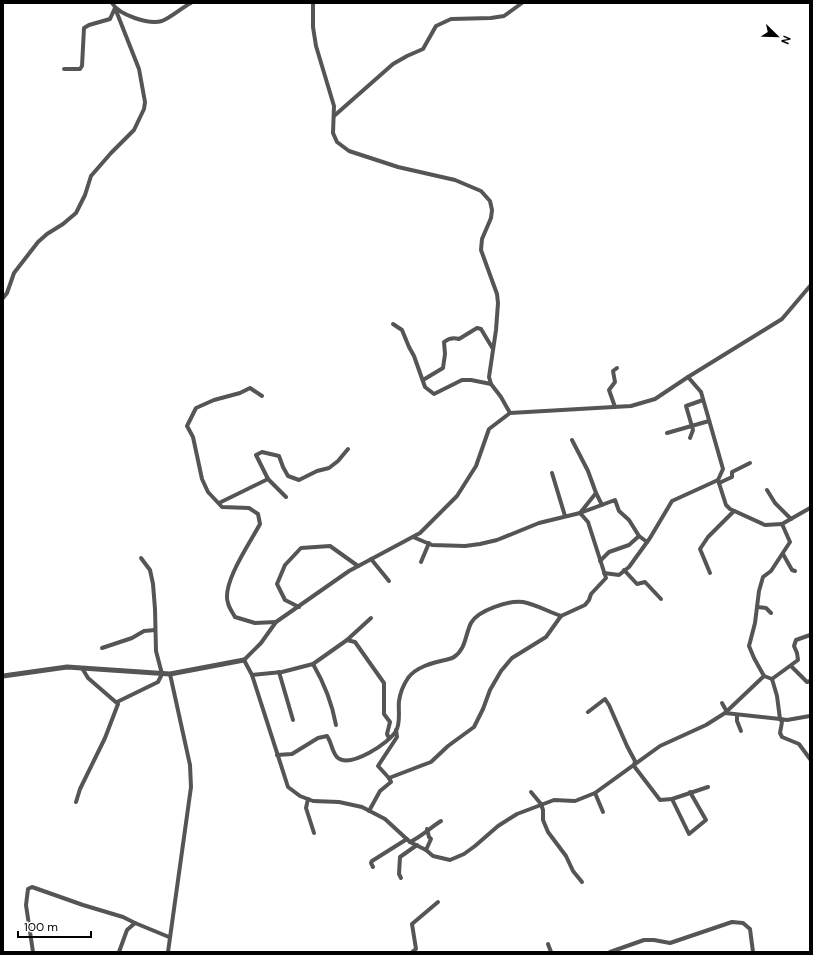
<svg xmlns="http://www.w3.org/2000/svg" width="813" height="955" viewBox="0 0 813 955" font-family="'DM Sans',sans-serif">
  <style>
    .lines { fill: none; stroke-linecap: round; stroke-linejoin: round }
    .minor { stroke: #555; stroke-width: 4 }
    .tertiary { stroke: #555; stroke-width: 5 }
  </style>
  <rect width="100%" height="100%" fill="#fff"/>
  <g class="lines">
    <g class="minor">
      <path d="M112 3C119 15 149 25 162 21 172 17 181 8 191 3"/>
      <polyline points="313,3 313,27 316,46 334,106 333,133 337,142 349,151 398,167 455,180 481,191 490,201 492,210 491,218 482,239 481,250 497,294 498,303 496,330 489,377 491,384 501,397 510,413"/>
      <polyline points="64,69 80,69 82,66 84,28 89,25 110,19 115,8"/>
      <polyline points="334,116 393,64 407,56 423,49 436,26 451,19 491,18 504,16 522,3"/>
      <polyline points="3,298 7,293 14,273 38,242 47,234 63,224 76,213 85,195 91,176 111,153 134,130 144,109 145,102 139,69 115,8"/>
      <polyline points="393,324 402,330 409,347 414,356 425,387 434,394 462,380 471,380 491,384"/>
      <polygon points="688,377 701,392 723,469 718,480 726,505 730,509 765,525 782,524 790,542 771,571 763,577 759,591 755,623 749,646 754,658 764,676 725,713 706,725 660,746 595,793 575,801 554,800 517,814 498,826 475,846 464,854 450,860 433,856 426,850 410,842 385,819 362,807 339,802 313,801 300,796 288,787 252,675 244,660 261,643 276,622 349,571 420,533 457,496 476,466 489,429 510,413 631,406 655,399"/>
      <polyline points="688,377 782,319 810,286"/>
      <path d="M423 380 443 368 445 354 444 342C449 338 453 337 459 339L477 328 481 329 493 349"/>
      <path d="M262 396 250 388 240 393 214 400 196 408 187 426 193 437 202 479 208 492 222 507 249 508 258 514 260 524C251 541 221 584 228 603 229 608 233 613 235 617L255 623 276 622"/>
      <polyline points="615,407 609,390 615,382 613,371 617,368"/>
      <polyline points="667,433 709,421"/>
      <polyline points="690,438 693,430 686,406 703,400"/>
      <polyline points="572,440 588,471 596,493 580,513"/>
      <polyline points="552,473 565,516"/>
      <polyline points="268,479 256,455 262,452 279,456 283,467 288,476 299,480 317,471 329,468 338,461 348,449"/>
      <polyline points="719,483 732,477 732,472 750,463"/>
      <polyline points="767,490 775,503 791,519"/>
      <polyline points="596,493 602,505"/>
      <polyline points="219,503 268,479 286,497"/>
      <polyline points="580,513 615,500 619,511 629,520 639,536 647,542"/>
      <polyline points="782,524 810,508"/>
      <polyline points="783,554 792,570 795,571"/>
      <polyline points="371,559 389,581"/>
      <polyline points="600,561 609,552 629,545 639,536"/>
      <polyline points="421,562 429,543"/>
      <polyline points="624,570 637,584 645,582 661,599"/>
      <polyline points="604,573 619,575 629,567 650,538 672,501 718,480"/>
      <polyline points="710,573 700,549 708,537 734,511"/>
      <polyline points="299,607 285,600 277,584 285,565 301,548 330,546 358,566"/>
      <polyline points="757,607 766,608 771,613"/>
      <polyline points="347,640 371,618"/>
      <polyline points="102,648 132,638 144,631 155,630"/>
      <path d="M313 664C324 683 332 703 336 725"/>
      <polyline points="791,666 807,682 810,681"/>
      <polyline points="279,672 293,720"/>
      <polyline points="252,675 282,672 313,664 347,640 355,642 384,683 384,714 390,722 387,734 389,738"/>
      <polyline points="764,676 772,679 777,696 780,719 787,720 810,716"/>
      <polyline points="772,679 798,660 797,653 794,646 796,640 810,635"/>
      <polyline points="117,702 158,682 162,674 156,651 155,609 153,584 150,570 141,558"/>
      <polyline points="722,703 727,712"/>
      <polyline points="588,712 605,699 609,705 627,746 635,761 634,766 660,800 672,799 708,787"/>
      <polyline points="725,713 780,719 782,722 780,733 782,737 799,744 810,759"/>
      <polyline points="737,715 737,721 741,731"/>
      <path d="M277 755 292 754 318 738 327 736C332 743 332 753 338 758 351 768 389 743 396 731 401 722 398 711 399 701 400 694 404 684 408 678 416 667 432 663 445 660 448 659 451 659 454 657 466 649 465 635 471 623 478 610 510 600 523 602 535 604 549 612 561 616"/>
      <polyline points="389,778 431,762 448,746 474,727 483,709 490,690 501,671 512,658 546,637 561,616 585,605 589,600 591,594 606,578 588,522 580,513 539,523 497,540 480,544 465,546 432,545 413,537"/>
      <polyline points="531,792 541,804 543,810 543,820 548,832 566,856 573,871 582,882"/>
      <polyline points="595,793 603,812"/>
      <polyline points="308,799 306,808 314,833"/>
      <polyline points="672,799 689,834 706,820 690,792"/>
      <polyline points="76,802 80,789 105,738 118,704 88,678 82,668"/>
      <polyline points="369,811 380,791 391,782 389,778 378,766 397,737 396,730"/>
      <path d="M410 842C422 836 430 828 441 821"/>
      <polyline points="426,850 431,839 429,837 427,829"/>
      <polyline points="373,867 371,863 372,861 407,839"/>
      <polyline points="401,878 399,874 400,857 417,845"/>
      <polyline points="548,944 551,952"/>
      <polyline points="33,952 26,905 28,889 32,887 83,905 123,917 135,923"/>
      <polyline points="119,952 127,930 135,923 169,937"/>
      <polyline points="168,952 191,787 190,765 170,674"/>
      <polyline points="412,952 416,949 412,924 438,902"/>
      <polyline points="610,952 644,940 654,940 670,943 732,922 743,923 750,929 753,952"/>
    </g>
    <polyline class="tertiary" points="3,676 67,667 170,674 244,660"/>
  </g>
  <rect width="813" height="955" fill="none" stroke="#000000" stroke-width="8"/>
  <g transform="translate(777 36) rotate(113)" stroke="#ffffff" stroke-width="3" paint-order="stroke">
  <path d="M0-3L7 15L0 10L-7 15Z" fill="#000000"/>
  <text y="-6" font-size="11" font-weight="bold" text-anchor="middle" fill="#000000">N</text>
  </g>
  <path d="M18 931v6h73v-6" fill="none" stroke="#000000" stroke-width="2"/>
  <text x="24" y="931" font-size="12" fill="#000000" stroke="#ffffff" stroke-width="3" paint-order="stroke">100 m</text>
</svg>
